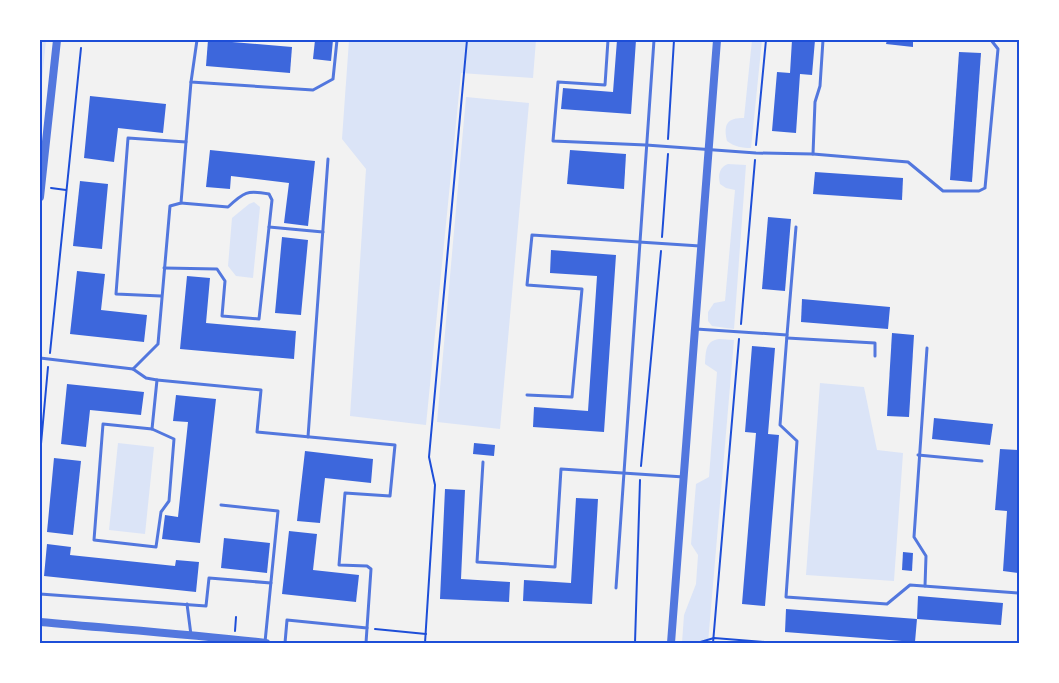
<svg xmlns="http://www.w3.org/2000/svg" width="1059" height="683" viewBox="0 0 1059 683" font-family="'Sofia Sans Condensed',sans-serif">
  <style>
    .green { fill: #dbe4f7 }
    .building { fill: #3d67dc }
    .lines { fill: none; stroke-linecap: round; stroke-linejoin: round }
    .path { stroke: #1d4ed8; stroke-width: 2 }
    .service { stroke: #5277de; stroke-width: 3 }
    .tertiary { stroke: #5277de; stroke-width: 8 }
    .neatline { fill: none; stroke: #1d4ed8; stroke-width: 2 }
  </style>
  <rect width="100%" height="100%" fill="#f2f2f2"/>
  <g class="green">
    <polygon points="40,40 46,40 40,101"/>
    <polygon points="349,40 536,40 533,78 461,73 426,425 350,416 366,169 342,139"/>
    <path d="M752 40H762L751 148C742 148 735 147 727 141 723 123 728 118 744 118Z"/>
    <polygon points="466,97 529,103 500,429 437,422"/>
    <path d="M728 164 746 165 734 329 712 326 708 321V312L714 303 725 301 735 190 726 188 720 184C718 176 719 167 728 164Z"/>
    <polygon points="254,202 260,207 253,278 236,276 228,266 232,218 249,204"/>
    <path d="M719 339 734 340 708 643H682L684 615 696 584 698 555 691 544 696 484 709 477 717 372 705 364C706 352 705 341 719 339Z"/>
    <polygon points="820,383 864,387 877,450 903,453 894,581 806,575"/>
    <polygon points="118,443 154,447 145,534 109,530"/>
  </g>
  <g class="building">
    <polygon points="208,40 292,47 290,73 206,66"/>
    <polygon points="315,40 333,40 331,61 313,59"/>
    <polygon points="617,40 636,40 631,114 561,109 563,88 613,92"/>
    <polygon points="792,40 815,40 812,75 800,74 796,133 772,131 777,72 790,73"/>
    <polygon points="887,40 913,40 913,47 886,44"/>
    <polygon points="959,52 981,53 972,182 950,180"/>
    <polygon points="90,96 166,104 163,133 118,128 114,162 84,158"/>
    <polygon points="210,150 315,161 308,226 284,223 289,183 231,176 230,189 206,187"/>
    <polygon points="570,150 626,154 624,189 567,184"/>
    <polygon points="815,172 903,178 902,200 813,194"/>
    <polygon points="80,181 108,184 102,249 73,246"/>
    <polygon points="768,217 791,219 785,291 762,289"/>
    <polygon points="282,237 308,240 301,315 275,313"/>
    <polygon points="551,250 616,255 604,432 533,427 534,407 588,411 597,276 550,273"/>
    <polygon points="77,271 105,274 101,310 147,315 144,342 70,334"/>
    <polygon points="187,276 210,278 206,323 296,331 294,359 180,349"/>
    <polygon points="802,299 890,307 888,329 801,322"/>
    <polygon points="892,333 914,335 909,417 887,416"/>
    <polygon points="752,346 775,348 768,434 779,435 765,606 742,604 756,433 745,432"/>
    <polygon points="67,384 144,392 141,415 90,410 86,447 61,444"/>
    <polygon points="176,395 216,399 200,543 162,539 165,515 178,517 188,422 173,421"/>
    <polygon points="934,418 993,424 990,445 932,439"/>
    <polygon points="474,443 495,445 494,456 473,454"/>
    <polygon points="1000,449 1019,450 1018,511 1019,511 1019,573 1003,571 1007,511 995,510"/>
    <polygon points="305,451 373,459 371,483 325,478 320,523 297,521"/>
    <polygon points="54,458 81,461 73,535 47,532"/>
    <polygon points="445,489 465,490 461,579 510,582 509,602 440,599"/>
    <polygon points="576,498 598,499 592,604 523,601 524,580 571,583"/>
    <polygon points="289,531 317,534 313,570 359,575 356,602 282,594"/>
    <polygon points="224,538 270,543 267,573 221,568"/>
    <polygon points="47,544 71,547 70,555 175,566 176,560 199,562 196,592 44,576"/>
    <polygon points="903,552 913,553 912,571 902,570"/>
    <polygon points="918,596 1003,603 1001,625 917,619 915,642 785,632 786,609 917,619"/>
  </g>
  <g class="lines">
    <g class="path">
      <polyline points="668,139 674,40"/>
      <polyline points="756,145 766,40"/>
      <polyline points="51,188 66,190"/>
      <polyline points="662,237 668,154"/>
      <polyline points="741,324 755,160"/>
      <polyline points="50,353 81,48"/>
      <polyline points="40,455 48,367"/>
      <polyline points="641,466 661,251"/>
      <polyline points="375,629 426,634"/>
      <polyline points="235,631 236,617"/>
      <polyline points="425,643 435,485 429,457 467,40"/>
      <polyline points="635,643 640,480"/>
      <polyline points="697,643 714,638 776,643"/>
      <polyline points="713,643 739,339"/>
    </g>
    <g class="service">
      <polyline points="197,40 191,82 313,90 333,79 337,40"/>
      <polyline points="608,40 605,85 558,82 553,141 646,145 756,153 813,154 908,162 943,191 979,191 985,188 998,49 991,40"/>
      <polyline points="813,154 815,102 820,86 823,40"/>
      <polyline points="269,227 323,232"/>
      <path d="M164 268 217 269 225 281 222 316 259 319 272 200 269 194C247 190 244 192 228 207L181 203"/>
      <polyline points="161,296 116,294 128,138 186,142 191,82"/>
      <polyline points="696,329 787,335 780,425 797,441 786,597 887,604 910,585 1019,593"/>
      <polyline points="787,335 796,227"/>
      <polyline points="787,338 875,343 875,356"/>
      <polyline points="40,358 133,369 146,378 157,380 152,429"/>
      <polyline points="133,369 158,344 170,206 181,203 186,142"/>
      <polyline points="157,380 261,390 257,432 395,445 390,496 345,493 339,565 367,566 371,569 367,628"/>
      <polyline points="527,395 572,397 582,289 527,285 532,235 700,246"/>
      <polygon points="103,424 152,429 174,439 169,501 161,512 156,547 94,540"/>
      <polyline points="308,437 328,159"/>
      <polyline points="918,455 982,461"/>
      <polyline points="483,462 477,562 555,567 561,469 684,477"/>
      <polyline points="221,505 278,511 265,642"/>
      <polyline points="925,586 926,556 914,537 927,348"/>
      <polyline points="616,588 654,40"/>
      <polyline points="40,594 206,606 209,578 271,583"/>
      <polyline points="187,604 191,635"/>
      <polyline points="285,643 287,620 367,628 366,643"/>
    </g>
    <g class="tertiary">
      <polyline points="40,197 57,40"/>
      <path d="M40 622C115 629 191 634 266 643"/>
      <polyline points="671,643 717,40"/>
    </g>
  </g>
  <rect width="1059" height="683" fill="none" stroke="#ffffff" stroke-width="82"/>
  <rect x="41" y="41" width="977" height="601" class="neatline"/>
</svg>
